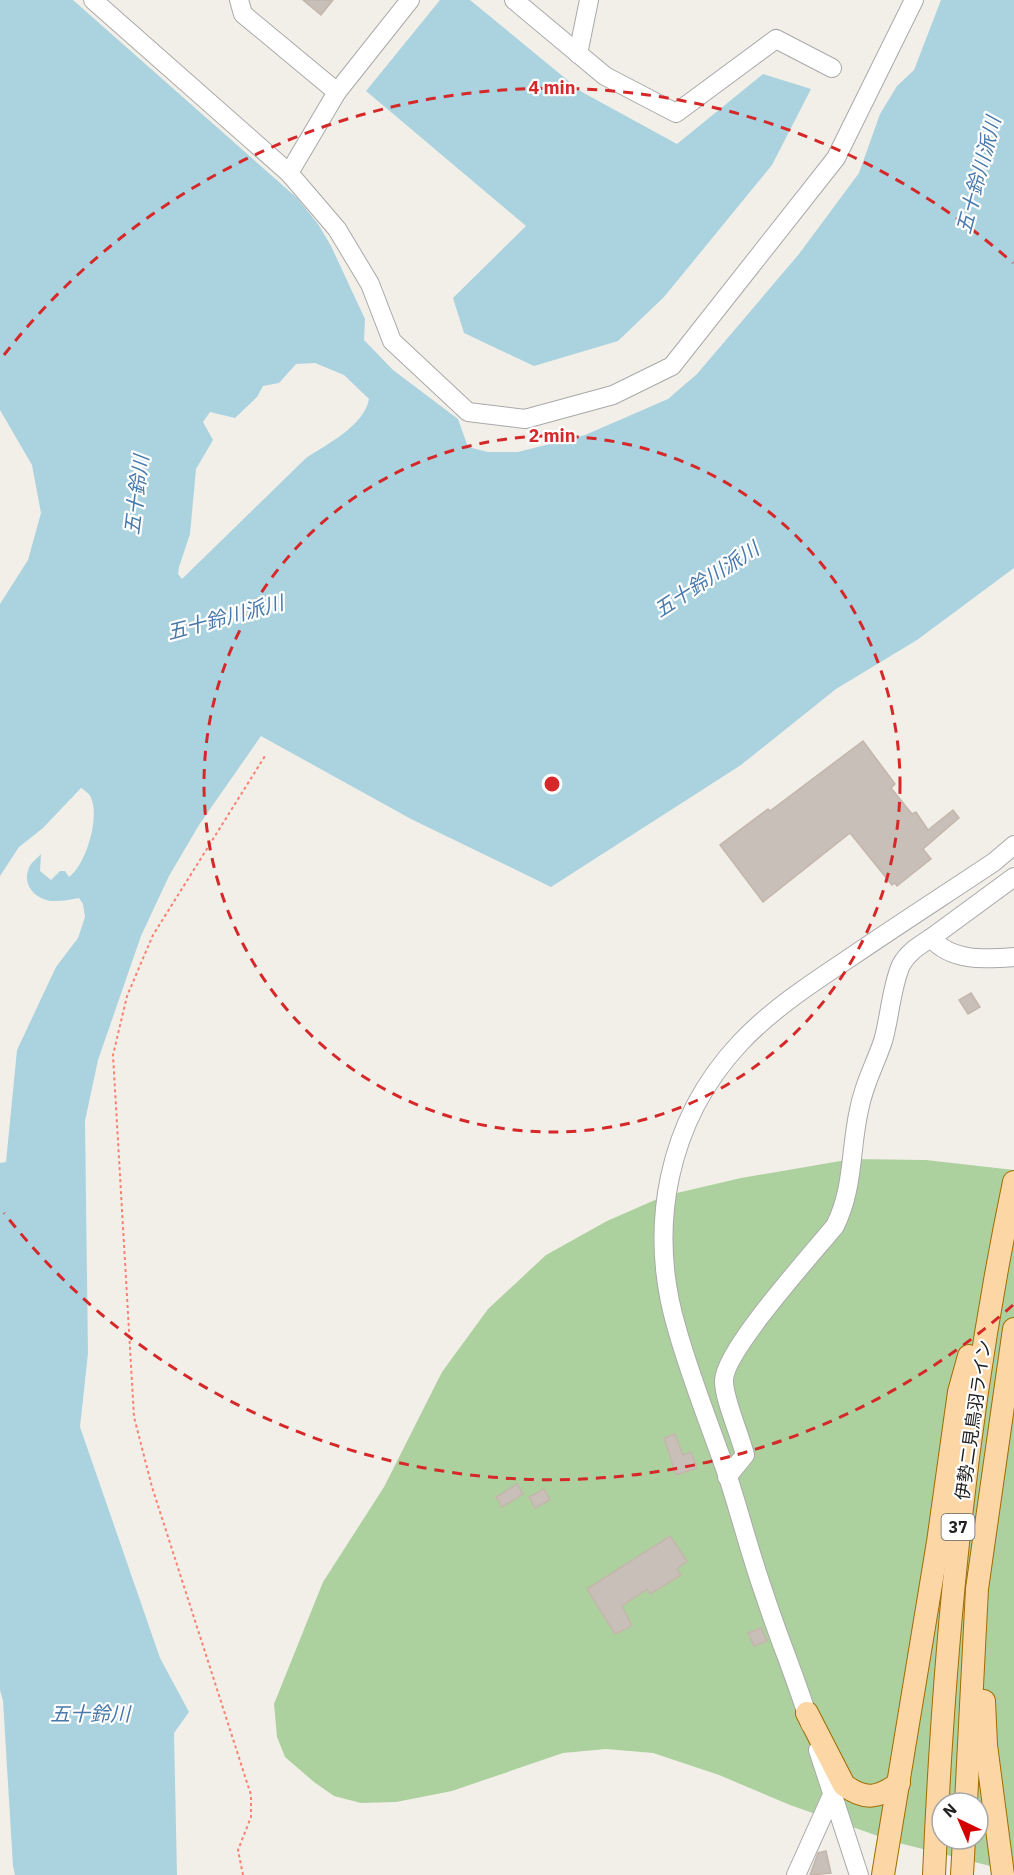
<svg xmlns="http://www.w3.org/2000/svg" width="1014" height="1875" viewBox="0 0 1014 1875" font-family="'IBM Plex Sans','Noto Sans JP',sans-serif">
	<rect width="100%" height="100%" fill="#f2efe9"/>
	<path fill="#add19e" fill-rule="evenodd" d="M 852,1159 L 926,1160 L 1014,1170 L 1014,1872 L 895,1842 L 790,1805 L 719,1775 L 653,1753 L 606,1749 L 563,1753 L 452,1791 L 396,1802 L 361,1803 L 334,1796 L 314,1782 L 285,1757 L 277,1737 L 274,1704 L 323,1582 L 384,1487 L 442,1372 L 488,1309 L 546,1255 L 607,1221 L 664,1196 L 741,1178 ZM 942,1803 L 978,1803 L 978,1839 L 942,1839 Z"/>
	<g fill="#aad3df" fill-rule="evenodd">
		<path d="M 0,0 L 73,0 L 297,198 L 318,224 L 331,246 L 365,319 L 364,340 L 393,370 L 458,419 L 468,447 L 488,452 L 518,452 L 585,435 L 668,399 L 697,374 L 799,254 L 859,173 L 880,114 L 897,86 L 914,70 L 941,0 L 1014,0 L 1014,568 L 917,640 L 836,689 L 741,765 L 551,887 L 411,819 L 261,736 L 199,825 L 169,876 L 141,936 L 98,1060 L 85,1121 L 88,1353 L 80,1427 L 160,1658 L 189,1712 L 174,1733 L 177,1875 L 15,1875 L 13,1866 L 3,1701 L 0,1690 L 0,1163 L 6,1162 L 17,1050 L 56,967 L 78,938 L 85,917 L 83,904 L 79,898 C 72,899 64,901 56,901 C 38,902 21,886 29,868 C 30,863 38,858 41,854 L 40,871 L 51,880 L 60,871 L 65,871 L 69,877 C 86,865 100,817 91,798 C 90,794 84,790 81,788 L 43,828 L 19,847 L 0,876 L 0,604 L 28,560 L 41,513 L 32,465 L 0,410 ZM 315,363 L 344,375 L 369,399 C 364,426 327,444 306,458 L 182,579 L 178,574 L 179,567 L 190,534 L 196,469 L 213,440 L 203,422 L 210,412 L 235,418 L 257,397 L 263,386 L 279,383 L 296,364 Z"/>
		<path d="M 440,0 L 470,0 L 582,92 L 677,144 L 763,74 L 811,89 L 772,165 L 664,297 L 618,341 L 534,366 L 464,333 L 453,298 L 526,226 L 366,91 Z"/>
	</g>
	<g fill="#c7bfb8" stroke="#c4b6ab" stroke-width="1.5">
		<path d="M 303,0 L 333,0 L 321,15 Z"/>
		<path d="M 863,741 L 895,784 L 891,788 L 912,814 L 916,812 L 928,830 L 953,810 L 959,818 L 923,849 L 931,859 L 897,886 L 895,883 L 892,885 L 850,833 L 763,902 L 720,845 L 768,809 L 770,811 Z"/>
		<path d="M 971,993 L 980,1007 L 968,1014 L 959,1000 Z"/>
		<path d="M 675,1434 L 683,1455 L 691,1452 L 697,1468 L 676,1475 L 664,1438 Z"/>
		<path d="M 517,1484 L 523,1494 L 502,1507 L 496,1497 Z"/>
		<path d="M 544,1489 L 550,1500 L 535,1508 L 529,1497 Z"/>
		<path d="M 670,1536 L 687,1561 L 677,1569 L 681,1575 L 650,1594 L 647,1589 L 622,1606 L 632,1626 L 615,1634 L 587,1589 Z"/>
		<path d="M 761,1628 L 767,1641 L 754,1646 L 748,1633 Z"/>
		<path d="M 826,1851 L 831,1873 L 810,1875 L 818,1853 Z"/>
	</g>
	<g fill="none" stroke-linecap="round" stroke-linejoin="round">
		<defs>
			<g id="minor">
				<path d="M 93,0 L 289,173 L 337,229 L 370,284 L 392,341 L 468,412 L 525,419 L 613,395 L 672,366 L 836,158 L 914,0"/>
				<path d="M 239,0 L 243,14 L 337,92"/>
				<path d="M 514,0 L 605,76 L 676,113 L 776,39 L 832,68"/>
				<path d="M 578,54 L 589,0"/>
				<path d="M 289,173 L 337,92 L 410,0"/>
				<path d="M 931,938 L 1014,877"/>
				<path d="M 727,1477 L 745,1455 C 740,1434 724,1400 724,1381 C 723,1352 813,1253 835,1226 C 854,1188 850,1150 859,1110 C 864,1083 875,1065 883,1041 C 890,1017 891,988 901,965 C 908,952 920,945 931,938 C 952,962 985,959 1014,957"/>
				<path d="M 810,1724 C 797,1681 779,1639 765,1596 C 751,1557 741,1517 728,1477 C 711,1428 691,1379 677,1329 C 647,1228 667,1121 740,1043 C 772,1009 812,983 851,957 C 898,925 946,894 994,862 L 1014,845"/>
				<path d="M 818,1750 L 859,1875"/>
				<path d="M 796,1875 L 832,1795"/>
			</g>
			<g id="major">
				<path d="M 984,1701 L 986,1745 L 1003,1875"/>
				<path d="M 807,1713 L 844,1785 C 865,1801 879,1798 899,1783"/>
				<path d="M 966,1803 L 977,1589 L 1014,1329"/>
				<path d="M 883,1875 L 938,1542 L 959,1392 L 969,1356"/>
				<path d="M 934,1875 C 944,1642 966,1411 1014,1182"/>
				<path d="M 962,1875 L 964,1839"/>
			</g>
		</defs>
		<use href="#minor" stroke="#a9a9a9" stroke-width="20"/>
		<use href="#major" stroke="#a06b00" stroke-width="24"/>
		<path stroke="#fa8072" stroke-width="2" stroke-dasharray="3 3" stroke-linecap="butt" d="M 243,1875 L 238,1850 L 251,1817 L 251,1795 L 152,1487 L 134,1417 L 113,1055 L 127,996 L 153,935 L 265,756"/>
		<use href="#minor" stroke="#fff" stroke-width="18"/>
		<use href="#major" stroke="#fcd6a4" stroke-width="22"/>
	</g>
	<g fill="none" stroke="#d62828" stroke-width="3" stroke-dasharray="10 8">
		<circle cx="552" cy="784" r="348"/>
		<path d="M1013 1305A696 696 0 0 1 4 1213M4 355A696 696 0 0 1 1013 263"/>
	</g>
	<g text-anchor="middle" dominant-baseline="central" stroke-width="4.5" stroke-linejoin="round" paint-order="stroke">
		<rect fill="#fff" stroke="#646464" stroke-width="1.5" x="941.5" y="1514" width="33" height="26" rx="4.5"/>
		<g font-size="16" font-weight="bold" fill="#222">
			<text x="958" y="1527">37</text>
		</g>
		<g font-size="18" fill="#222" stroke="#fff">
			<text transform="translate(973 1420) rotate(-82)">伊勢二見鳥羽ライン</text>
		</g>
		<g font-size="20" font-style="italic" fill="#4a7aab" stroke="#fff">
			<text transform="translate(978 175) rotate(-75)">五十鈴川派川</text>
			<text transform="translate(136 495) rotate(-83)">五十鈴川</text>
			<text transform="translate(706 579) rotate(-33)">五十鈴川派川</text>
			<text transform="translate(225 617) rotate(-15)">五十鈴川派川</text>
			<text x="90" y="1713">五十鈴川</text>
		</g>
	</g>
	<circle cx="552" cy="784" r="9" fill="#d62828" stroke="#fff" stroke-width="3"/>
	<g font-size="18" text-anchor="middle" font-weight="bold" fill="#d62828" stroke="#fff" stroke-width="4.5" stroke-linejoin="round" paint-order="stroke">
		<text x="552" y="94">4 min</text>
		<text x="552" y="442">2 min</text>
	</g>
	<g transform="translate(960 1821) rotate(316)"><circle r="28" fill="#ffffff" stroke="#a7a7a7" stroke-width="1.5"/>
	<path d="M0-4.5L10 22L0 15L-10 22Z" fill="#d40000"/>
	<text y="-9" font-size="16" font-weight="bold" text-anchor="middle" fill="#222222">N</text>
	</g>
</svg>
